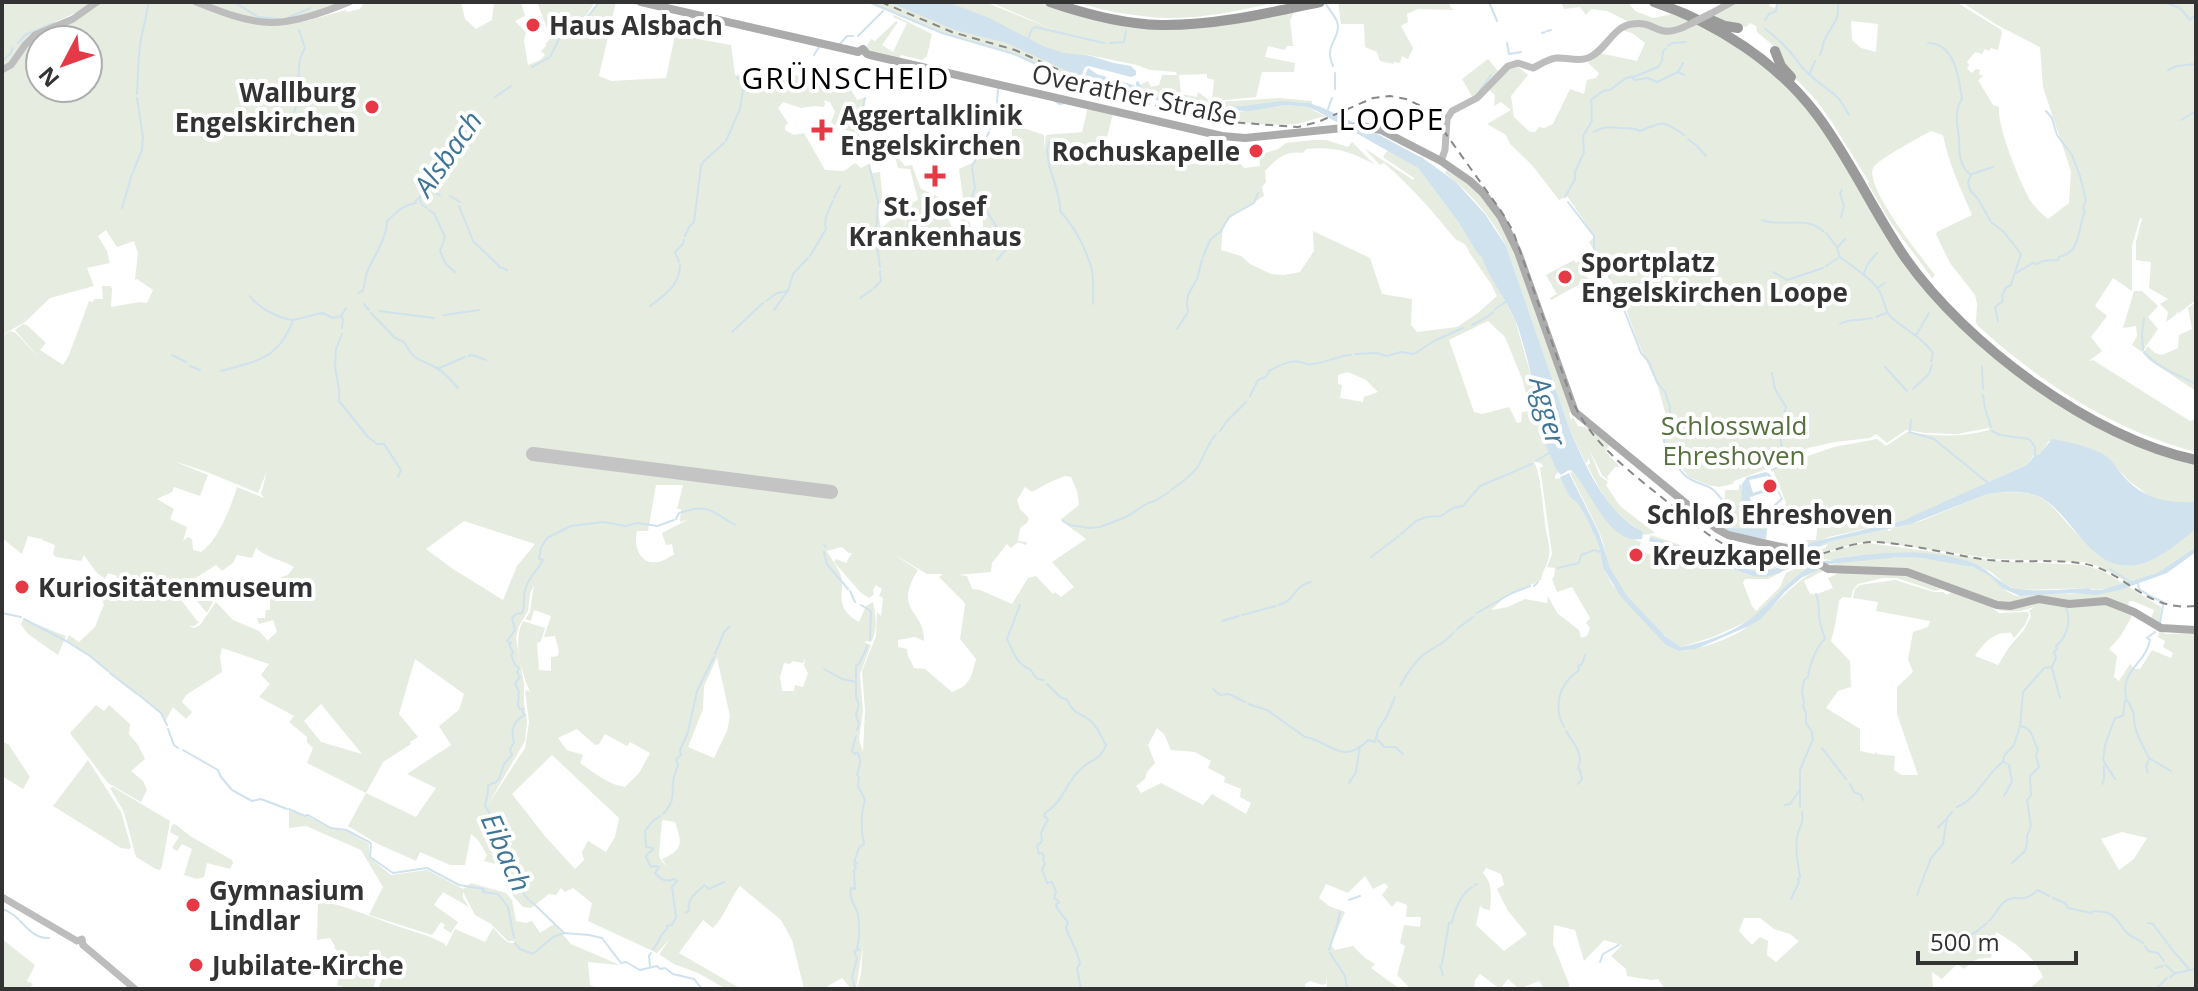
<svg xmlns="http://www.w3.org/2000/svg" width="2198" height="991" viewBox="0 0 2198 991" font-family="'Open Sans',sans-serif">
	<rect width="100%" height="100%" fill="#fff"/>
	<g fill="#e6ecdf" fill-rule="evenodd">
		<path d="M 2,2 L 94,2 C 77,15 52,21 38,32 C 25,43 17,59 2,68 Z"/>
		<path d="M 100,2 L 191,2 L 252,23 L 303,22 L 346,10 L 347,12 L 360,9 L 364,2 L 461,2 L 465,19 L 476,29 L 492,20 L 494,2 L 521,2 L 525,16 L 515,21 L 526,32 L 524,41 L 528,65 L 540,60 L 545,55 L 541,51 L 546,46 L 546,43 L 557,33 L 585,19 L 598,2 L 616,2 L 599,76 L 611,81 L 666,78 L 679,16 L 701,19 L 698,39 L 731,45 L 735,75 L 789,73 L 823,83 L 840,81 L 847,83 L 857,100 L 866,97 L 864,107 L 868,135 L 859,133 L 859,138 L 853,155 L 848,154 L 853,132 L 838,128 L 838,130 L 831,122 L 835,112 L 830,102 L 824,100 L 825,103 L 824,107 L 815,106 L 801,108 L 783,102 L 778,108 L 788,123 L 785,126 L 785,130 L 794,135 L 804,133 L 825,170 L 844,171 L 855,163 L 861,168 L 869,164 L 872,173 L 880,172 L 883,202 L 877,205 L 881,229 L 907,205 L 904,232 L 909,204 L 918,200 L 910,169 L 898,168 L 894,151 L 896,149 L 918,146 L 918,150 L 900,152 L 897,156 L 905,166 L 912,165 L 921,189 L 941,198 L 953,231 L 958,230 L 958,222 L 963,219 L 970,222 L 972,235 L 976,235 L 983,231 L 983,219 L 985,220 L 987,216 L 964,205 L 959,169 L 988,155 L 993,143 L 1020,146 L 1022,140 L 1012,136 L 1012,124 L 1044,135 L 1044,149 L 1046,135 C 1058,133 1070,134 1082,132 L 1088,107 L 1113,114 L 1106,141 L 1127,152 L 1128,149 L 1137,151 L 1135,160 L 1162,155 L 1171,158 L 1171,160 L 1189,164 L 1238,161 L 1244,168 L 1260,166 L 1259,155 L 1278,149 L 1286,143 L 1313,140 L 1326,140 L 1348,147 L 1352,142 L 1375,165 C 1352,151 1332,146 1306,149 L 1303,153 C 1285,150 1276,159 1265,171 L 1266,182 L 1262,187 L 1264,196 L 1231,217 L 1223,226 L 1221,250 L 1241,256 L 1250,264 L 1271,274 L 1284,275 L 1300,272 L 1314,251 L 1313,231 L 1370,258 L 1382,294 L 1412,299 L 1411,325 L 1417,332 L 1457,327 L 1478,313 L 1497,296 L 1491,284 L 1469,252 C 1467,245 1463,242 1456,240 C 1434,213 1411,186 1384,163 L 1380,165 L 1364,148 L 1413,180 L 1414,178 L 1383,157 L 1388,150 L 1418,168 L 1459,223 L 1477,253 L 1482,258 L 1515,320 L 1534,386 L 1544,437 L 1558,473 L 1555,475 L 1555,479 L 1561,478 L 1569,496 L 1578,504 L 1587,519 L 1599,546 L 1603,568 L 1613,586 L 1679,651 C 1700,650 1733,638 1750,625 C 1775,607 1792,583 1819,568 L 1828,572 L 1823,571 L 1804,581 L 1810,594 L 1817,594 L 1833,588 L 1828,578 L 1839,573 L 1901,573 L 1942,589 L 1935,591 L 1897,578 L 1883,578 L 1858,584 L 1853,590 L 1851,598 L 1843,597 L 1839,601 C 1837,614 1835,628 1831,641 L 1850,661 L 1851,687 L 1838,691 L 1826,708 L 1860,729 L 1860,751 L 1874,754 L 1876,752 L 1877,754 L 1895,756 L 1894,770 L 1902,775 L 1918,775 L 1897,714 L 1897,687 L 1913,672 L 1908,659 L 1913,632 L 1928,627 L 1930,621 L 1876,611 L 1878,602 L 1853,598 L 1855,589 L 1860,585 L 1895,580 L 1934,592 L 1943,592 L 1947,595 L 1952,592 L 1989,605 L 1999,613 L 2028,612 L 2029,615 L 2025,625 L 2014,638 L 2011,633 C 1994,631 1984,643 1975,656 L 1998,665 L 2010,646 L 2024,630 L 2031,616 L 2029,611 L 2034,607 C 2022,612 2004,614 1992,607 L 2034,601 L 2106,604 L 2133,614 L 2120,637 L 2109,649 L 2117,656 L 2114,677 L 2119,681 L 2130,664 L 2135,669 L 2140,669 L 2152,650 L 2171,658 L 2173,653 L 2163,647 L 2165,641 L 2158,637 L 2160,630 L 2166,634 L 2196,633 L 2196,989 L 2029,989 L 2043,977 C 2033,955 2017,944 1996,932 L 1991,958 C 1979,957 1973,960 1964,969 L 1957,964 L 1942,979 L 1932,972 L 1933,989 L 1665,989 L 1658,979 L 1651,980 L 1627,976 L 1626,969 L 1611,956 L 1622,945 L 1604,940 L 1584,961 L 1575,930 L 1554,925 L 1553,944 L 1569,984 L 1569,989 L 1544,989 L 1539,981 L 1519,989 L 1508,979 L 1500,989 L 1480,974 L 1475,980 L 1474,989 L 1411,989 L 1397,975 L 1405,946 L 1400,943 L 1404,925 L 1420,927 L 1421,917 L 1406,917 L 1407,905 L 1397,901 L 1392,907 L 1382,895 L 1388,887 L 1385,883 L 1373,889 L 1365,876 L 1348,893 L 1326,884 L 1319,898 L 1329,906 L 1345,912 L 1331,945 L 1335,950 L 1353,946 L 1365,958 L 1375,964 L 1371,968 L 1400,989 L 1327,989 L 1326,973 L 1326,984 L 1322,985 L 1310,981 L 1305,984 L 1306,989 L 857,989 L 861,974 L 863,945 L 856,989 L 851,989 L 842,978 L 823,989 L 804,989 L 792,940 L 781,920 L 740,886 C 729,900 725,916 713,928 L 703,920 L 679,953 L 741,989 L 726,989 L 698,973 L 674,964 L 660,955 L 660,953 L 670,939 L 657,953 L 588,921 L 592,903 L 573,888 L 565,892 L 561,888 L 556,895 L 549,894 L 531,908 L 523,907 L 508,890 L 486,831 L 495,864 L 484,861 L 487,855 L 478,840 L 471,834 L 465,865 L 450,865 L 420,852 L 416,861 L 376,843 L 348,826 L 366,793 L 307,763 L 313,748 L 307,742 L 307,737 L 289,722 L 294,716 L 259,697 L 270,684 L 261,675 L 269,664 L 222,648 L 220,656 L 222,672 L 186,695 L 182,702 L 192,712 L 186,719 L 173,707 L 166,720 L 166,725 L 161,713 L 89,656 L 66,641 L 69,635 L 79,642 L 95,627 L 104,604 L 92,584 L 113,589 L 117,576 L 108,573 L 105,579 L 96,572 L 84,555 L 81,561 L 56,557 L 53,554 L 55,545 L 42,540 L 43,537 L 41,539 L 28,536 L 22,554 L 2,538 L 2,336 L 10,331 L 16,333 L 41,360 L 15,330 L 23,324 L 27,325 L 46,343 L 40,350 L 63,365 L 69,355 L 89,301 L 93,302 L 94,299 L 103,299 L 102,286 L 110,286 L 112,288 L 111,307 L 140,302 L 147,303 L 153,290 L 137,279 L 135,280 L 138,253 L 134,241 L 117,247 L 106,230 L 98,236 L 107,251 L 110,263 L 87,268 L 94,286 L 50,298 L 25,322 L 2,335 L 2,73 L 36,38 L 78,18 ZM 40,40 L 88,40 L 88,88 L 40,88 ZM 1488,321 L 1505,337 L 1523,381 L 1528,403 L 1535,411 L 1522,412 L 1521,422 L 1517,423 L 1509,407 L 1482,414 L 1474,412 L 1449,340 ZM 1348,372 L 1366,380 L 1378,392 L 1364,397 L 1363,402 L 1340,398 L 1342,385 L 1338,384 L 1338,375 ZM 171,460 L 207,472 L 258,493 L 267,471 L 261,494 L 264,498 L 237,487 C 231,507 218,541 201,552 L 193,550 L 192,539 L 188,537 L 183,541 L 187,527 L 170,519 L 174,509 L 157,499 L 172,492 L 174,487 L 200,496 L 208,475 ZM 1534,461 L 1542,464 L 1543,467 L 1540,467 L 1552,554 L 1547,567 L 1555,568 L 1554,577 L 1552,579 L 1557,592 L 1572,587 L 1590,618 L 1586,623 L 1590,628 L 1587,636 L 1581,638 L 1579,630 L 1557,613 L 1548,596 L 1547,603 L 1525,599 L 1508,607 L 1491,610 L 1504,598 L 1541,580 C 1542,571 1548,565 1549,556 C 1551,545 1546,535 1545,524 C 1542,503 1542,480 1534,461 ZM 1065,476 L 1071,477 L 1077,491 L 1079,505 L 1060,520 L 1086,539 L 1052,562 L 1074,587 L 1061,597 L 1055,592 L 1053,594 L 1036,576 L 1028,578 L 1012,604 L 980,590 L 972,589 L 967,576 L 958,575 L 991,572 L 992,563 L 1007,544 L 1011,548 L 1018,542 L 1026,545 L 1027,542 L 1018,541 L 1020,528 L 1027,523 L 1029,518 L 1020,509 L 1017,500 L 1025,487 L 1032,492 L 1048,483 ZM 656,485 L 683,485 L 677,509 L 681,509 L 680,522 L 689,519 L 662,533 L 666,545 L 672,544 L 674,555 C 667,557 666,561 657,562 C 640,565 633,545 637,531 L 648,531 ZM 464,521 L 535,544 L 517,566 L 503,600 L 453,569 L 426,549 ZM 842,547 L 849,553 L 852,553 L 846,563 L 836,559 L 834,562 L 860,592 L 869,598 L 874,594 L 873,590 L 876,585 L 882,589 L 879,596 L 883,598 L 881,616 L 877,612 L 876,636 L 862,671 L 865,710 L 863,752 L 859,739 L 863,711 L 860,674 L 871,645 L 864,642 L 867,641 L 871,642 C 878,632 876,615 873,602 L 866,606 L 859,622 C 829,604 849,590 839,571 C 835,563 829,556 825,548 L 827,551 ZM 256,548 C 269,559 280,559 294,567 L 288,575 L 281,577 L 270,596 L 270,610 L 266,610 L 265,618 L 257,618 L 259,624 L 273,620 L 277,632 L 268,640 L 269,642 L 259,631 L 233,620 L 216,602 L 200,625 L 194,628 L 189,626 L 194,626 L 200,622 L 197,621 L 170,585 L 177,577 L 207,613 L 213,602 L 194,579 L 216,565 L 222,571 L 233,563 L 237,555 L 252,558 ZM 890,552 L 927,574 L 943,574 L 939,577 L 964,602 L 965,605 L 960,639 L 976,659 C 971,677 971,685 952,692 L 925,669 L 914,668 L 908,656 L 907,649 L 898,647 L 898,640 L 915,637 L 924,641 C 925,609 892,612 918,570 ZM 534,585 L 530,612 L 525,619 L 531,621 L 534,610 L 551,616 L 544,637 L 555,636 L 559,651 L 558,656 L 551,657 L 551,671 L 539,670 L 537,643 L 541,641 L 545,628 L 523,621 C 512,640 522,675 531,694 L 528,690 L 525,691 L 529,722 L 525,748 L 487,806 L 525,741 L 527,722 L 524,703 L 524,684 L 516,638 L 519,626 L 528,611 L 530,594 ZM 717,658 L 730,716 L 727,731 L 714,758 L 688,747 L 703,709 L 704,686 ZM 805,658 L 804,666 L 808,673 L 803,687 L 795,685 L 794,691 L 782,691 L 780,677 L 784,663 L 790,664 L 793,661 L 803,663 ZM 415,659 L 464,694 L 459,710 L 439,726 L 451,745 L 407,774 L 436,788 L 416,817 L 366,793 L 383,762 L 411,744 L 410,742 L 418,737 L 399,714 ZM 321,704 L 362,754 L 321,742 L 304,721 ZM 1157,728 L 1164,734 L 1171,750 L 1195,752 L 1211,761 L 1208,768 L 1225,777 L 1224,782 L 1241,789 L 1240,797 L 1251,803 L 1246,814 L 1212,794 L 1203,805 L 1161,783 L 1141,793 L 1136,786 L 1145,779 L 1147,772 L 1155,763 L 1148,745 ZM 577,729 L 595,745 L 599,744 L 605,734 L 627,746 L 630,742 L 650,753 L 639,773 L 625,787 C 609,785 593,772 580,763 L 583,755 L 567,750 L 558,738 ZM 552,755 L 619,818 L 615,837 L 606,852 L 588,841 L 582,852 L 584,860 L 575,869 L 544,835 L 512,794 ZM 662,820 L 675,822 C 682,843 684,849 662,859 L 668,868 L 660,859 L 659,854 ZM 2122,832 L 2147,838 L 2134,859 L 2119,870 L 2101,839 ZM 1486,868 L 1501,874 L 1504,885 L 1497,889 L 1508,911 L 1527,934 L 1504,951 L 1476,925 L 1480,906 L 1484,909 L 1490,910 C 1491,896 1493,884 1483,873 ZM 1744,918 L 1760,918 L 1774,929 L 1790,934 L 1799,941 L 1776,962 L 1767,955 L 1768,941 L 1760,937 L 1752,945 L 1739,931 Z"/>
		<path d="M 200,2 L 344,2 L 295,18 L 257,20 Z"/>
		<path d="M 537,2 L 595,2 L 586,16 L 550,36 Z"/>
		<path d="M 866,2 L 985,2 L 1052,29 L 990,2 L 1035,2 L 1100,21 L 1164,28 L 1295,9 L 1290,21 L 1293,46 L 1287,46 L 1285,50 L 1268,46 L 1265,57 L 1295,63 L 1294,72 L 1262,72 L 1256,97 L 1216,101 L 1212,100 L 1214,80 L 1207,78 L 1207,74 L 1179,75 L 1181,94 L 1197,97 L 1198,92 L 1210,101 L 1217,102 L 1279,98 L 1312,101 L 1312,104 C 1285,99 1263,105 1236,107 C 1210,109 1186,104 1161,96 C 1152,93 1145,93 1140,85 L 1148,81 L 1151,87 L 1159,85 L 1162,75 L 1177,75 L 1176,72 L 1150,70 L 1137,65 L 1088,55 L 1082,75 L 1076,75 L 1072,82 L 1013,54 L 941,33 Z"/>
		<path d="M 1075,2 L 1280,2 C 1244,9 1205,19 1168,18 C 1136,17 1105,11 1075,2 Z"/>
		<path d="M 1338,2 L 1449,2 L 1451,8 L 1454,10 L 1418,9 L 1407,14 L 1408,22 L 1401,26 L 1413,48 L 1408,59 L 1402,56 L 1400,63 L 1394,62 L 1393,64 L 1380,61 L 1377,52 L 1365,47 L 1364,24 L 1341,24 Z"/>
		<path d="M 1561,2 L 1628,2 L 1635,11 L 1653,18 L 1672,14 L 1692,21 L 1676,30 L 1629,22 L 1607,11 L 1591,9 L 1586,15 L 1580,7 L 1564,9 Z"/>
		<path d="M 1734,2 L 1771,2 L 1769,6 L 1775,8 L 1777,2 L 1956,2 L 2000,29 L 2002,33 L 1998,50 L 1991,48 L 1989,51 L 1985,49 L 1982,54 L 1975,52 L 1967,62 L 1969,65 L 1967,69 L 1972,73 L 1976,69 L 1980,70 L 1979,74 L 1983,76 L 1978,80 L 1993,105 L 1999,107 C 1997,127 2020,182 2030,200 C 2035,207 2041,213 2048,219 L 2069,203 L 2071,171 L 2043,87 L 2040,47 L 1997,25 L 1966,5 L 1968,2 L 2196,2 L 2196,300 L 2179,313 L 2176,312 L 2177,314 L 2166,322 L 2168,312 L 2160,304 L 2168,299 L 2149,288 L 2151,262 L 2136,260 L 2136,242 L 2142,219 L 2140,218 L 2132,246 L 2132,291 L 2113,278 L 2095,306 L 2107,316 L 2091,337 L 2102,351 L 2089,361 L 2093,360 L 2190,421 L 2196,419 L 2196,452 C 2113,430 2041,383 1978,326 L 1976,322 L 1977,304 L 1975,295 L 1950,263 L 1936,234 L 1937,232 L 1972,215 C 1961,189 1948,162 1943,135 L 1931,131 C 1920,137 1878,159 1873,168 C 1865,188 1921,257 1935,275 L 1932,278 L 1891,223 L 1868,184 L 1869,182 L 1832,122 L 1816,100 L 1786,68 L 1775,47 L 1757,32 L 1756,26 L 1750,23 L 1746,27 L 1725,22 L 1711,16 ZM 1851,21 L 1878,24 L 1876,52 L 1861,48 L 1852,40 Z"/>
		<path d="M 894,15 L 932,34 L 927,56 L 922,60 L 901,55 L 899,60 L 872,53 L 866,48 L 871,39 L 875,41 L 896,21 L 898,22 L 882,45 L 893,52 L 907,23 L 893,17 Z"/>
		<path d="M 1698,22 L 1752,55 L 1801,101 L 1834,146 L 1910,268 L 2041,393 L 2196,464 L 2196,502 L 2173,503 L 2152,498 L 2129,481 L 2107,457 L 2049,441 L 2039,456 L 2034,455 L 2028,464 L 1922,513 L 1904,520 L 1829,537 L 1798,550 L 1771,542 L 1794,543 L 1794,545 L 1799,546 L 1801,540 L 1816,540 L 1818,521 L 1791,520 L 1789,525 L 1771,525 L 1771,519 L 1776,519 L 1786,503 L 1773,470 L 1776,467 L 1834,447 L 1877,439 L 1886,446 L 1907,432 C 1935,436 1961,438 1989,430 L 1989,428 L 1957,434 L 1925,433 L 1906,430 L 1887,443 L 1876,434 L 1870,438 L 1835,442 L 1808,448 L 1773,464 L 1769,468 L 1734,481 L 1733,484 L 1719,487 L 1708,485 L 1689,477 L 1668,452 L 1663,441 L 1665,412 L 1658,387 L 1637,340 L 1624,303 L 1589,242 L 1595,237 L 1567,196 L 1559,200 L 1532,165 L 1510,144 L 1506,135 L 1487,124 L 1511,110 L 1501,102 L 1494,106 L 1495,95 L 1488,89 L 1503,72 L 1516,65 L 1528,75 L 1511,96 L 1514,117 L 1530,132 L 1535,132 L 1539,127 L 1544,128 L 1553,124 L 1570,89 L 1584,94 L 1587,80 L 1596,78 L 1599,73 L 1588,63 L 1599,53 L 1637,61 L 1645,43 L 1632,33 L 1622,30 L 1634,25 L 1669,34 Z"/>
		<path d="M 1488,59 L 1498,71 L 1473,98 L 1462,79 Z"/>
		<path d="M 1286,105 L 1307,107 L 1326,117 C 1315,117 1306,123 1295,124 C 1270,127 1219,121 1195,112 L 1196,110 L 1237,112 Z"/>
		<path d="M 1447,170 L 1463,180 L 1480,196 L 1500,222 L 1515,254 L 1571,412 L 1569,413 L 1571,420 L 1573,417 L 1578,426 L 1589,428 L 1609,444 L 1606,452 L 1620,467 L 1615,467 L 1607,477 L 1609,481 L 1602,475 L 1589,449 L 1600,476 L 1608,482 L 1606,485 L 1620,506 L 1655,533 L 1644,535 C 1636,526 1623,520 1614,510 C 1603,497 1595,480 1587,465 L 1590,464 L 1589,458 L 1586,464 L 1571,433 L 1506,246 C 1492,218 1470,192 1445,173 Z"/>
		<path d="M 1574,260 L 1576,263 L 1579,261 L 1587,276 L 1584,278 L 1587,277 L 1589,279 L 1551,300 L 1550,298 L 1557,294 L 1546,275 Z"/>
		<path d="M 2134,291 L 2142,291 L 2158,306 L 2148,317 L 2158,329 L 2142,352 L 2132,345 L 2137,336 L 2136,326 L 2123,328 Z"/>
		<path d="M 2196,302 L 2196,391 L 2149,360 L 2143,353 L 2148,346 L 2155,353 L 2162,355 L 2178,348 L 2179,335 L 2192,329 L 2188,308 Z"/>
		<path d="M 1573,472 C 1600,501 1598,527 1641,542 L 1639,548 L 1634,547 L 1634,556 L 1637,557 L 1638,551 L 1658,557 L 1659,552 L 1651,543 L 1753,576 L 1787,567 L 1793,561 L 1806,560 L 1768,579 L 1745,579 L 1743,583 L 1752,606 L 1756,611 L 1780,587 L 1786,573 L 1809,562 L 1813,565 L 1790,582 L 1763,610 L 1748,621 L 1713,637 L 1681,647 C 1653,629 1625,600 1611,570 C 1605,559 1605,546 1600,534 C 1590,513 1580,493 1570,473 Z"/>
		<path d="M 1746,483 L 1750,492 L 1745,495 L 1742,489 L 1741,506 L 1735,507 L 1768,510 L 1766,530 L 1723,528 L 1722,507 L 1725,506 L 1725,490 L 1739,490 L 1739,484 L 1743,486 Z"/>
		<path d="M 1997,492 C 2009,493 2023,491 2034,495 C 2048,499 2058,513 2067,523 C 2122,584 2134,573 2196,529 L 2196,547 L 2157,573 L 2127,582 L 2100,567 L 2085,562 L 1995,559 L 1872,541 L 1857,543 L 1808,557 L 1807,554 L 1825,548 L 1828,544 L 1803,552 L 1828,542 L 1888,529 L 1888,531 L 1891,531 L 1890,529 L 1921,521 L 1985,495 Z"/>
		<path d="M 1651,535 L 1739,565 L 1742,558 L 1727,552 L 1731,549 L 1761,559 L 1785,562 L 1771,571 L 1754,571 L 1655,539 L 1650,537 Z"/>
		<path d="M 1869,543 L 1997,561 L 2084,565 L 2103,571 L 2124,584 C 2113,586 2099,593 2089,588 L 2019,590 L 2006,585 L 1991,572 L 1970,562 L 1928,554 L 1860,555 L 1834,559 L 1832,561 L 1826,559 L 1817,562 L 1810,558 L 1855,545 Z"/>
		<path d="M 1899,557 C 1920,557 1972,562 1989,575 C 1998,582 2005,594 2018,596 C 2027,597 2040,593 2049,593 C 2075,593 2103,598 2127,586 L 2161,607 L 2160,623 L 2151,619 L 2154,610 L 2133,601 L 2129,601 L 2128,606 L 2119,604 L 2065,602 L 2044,598 L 2004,605 L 1936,579 L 1825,566 L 1852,560 Z"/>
		<path d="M 23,619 L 66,636 L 58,655 L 28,634 L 21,625 Z"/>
		<path d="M 96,705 L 104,711 L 109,705 L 130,724 L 129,734 L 138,745 L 145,759 L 131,771 L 143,781 L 147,790 L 141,802 L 108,783 L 70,733 Z"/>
		<path d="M 2,741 L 9,745 L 30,777 L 23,789 L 2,776 Z"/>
		<path d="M 88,760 L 121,812 L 131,847 L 129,849 L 121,848 L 53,806 Z"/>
		<path d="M 113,787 L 170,821 L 162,866 L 160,870 L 156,869 L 136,857 L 124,812 L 110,788 Z"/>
		<path d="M 289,810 L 307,816 L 333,829 L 346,831 L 369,844 L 369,857 L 391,875 L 427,870 L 463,889 L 471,883 L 506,893 L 512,900 L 516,921 L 526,923 L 532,921 L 540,933 L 554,924 L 571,944 L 620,965 L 588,962 L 590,985 L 598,989 L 378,989 L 387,966 L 364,959 L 363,961 L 343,956 L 340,950 L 338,952 L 334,947 L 335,946 L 330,938 L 317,940 L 318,901 C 345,905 371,917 397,926 C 416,933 427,934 445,944 L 446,947 L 455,929 L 485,942 L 493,928 C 499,933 505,944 514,943 L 514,941 L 508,941 L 491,924 L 475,915 L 463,892 L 463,898 L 469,907 L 443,892 L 434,905 L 458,922 L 451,933 L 443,928 L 445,925 L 441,922 L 432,935 L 369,915 L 383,887 L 361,850 L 306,826 L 289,828 Z"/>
		<path d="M 175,824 L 190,836 L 232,860 L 233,863 L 230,869 L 207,863 L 204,877 L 197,879 L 184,875 L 192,849 L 182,844 L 177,851 L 172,848 L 179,837 L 170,832 L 172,825 Z"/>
		<path d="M 2,939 L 35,965 L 27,981 L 33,984 L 29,989 L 2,989 Z"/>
		<path d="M 344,963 L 378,972 L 373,989 L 351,989 L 337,985 Z"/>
	</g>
	<g fill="#cfe2ee">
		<path d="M 889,2 L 947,2 L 987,17 L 1045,47 L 1064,53 L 1091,56 L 1114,63 L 1131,66 L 1136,71 L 1136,75 L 1131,77 L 1089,66 L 1085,67 L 1082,74 L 1076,75 L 1007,43 L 955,30 Z"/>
		<path d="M 1088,68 L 1097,74 L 1136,86 L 1136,82 L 1138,81 L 1144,91 L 1181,102 L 1205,106 L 1242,106 L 1281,101 L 1309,103 L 1321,107 L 1374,132 L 1424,159 L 1456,182 L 1485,214 L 1506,246 L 1571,433 C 1588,470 1605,512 1643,532 L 1642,539 C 1608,545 1591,490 1572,471 L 1569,470 L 1561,475 L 1557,471 L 1543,439 L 1540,415 L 1535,406 C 1538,396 1522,335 1515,320 C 1506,299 1490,280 1482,258 L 1477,253 L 1459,223 L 1418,168 L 1317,111 L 1307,107 L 1286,105 L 1249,111 L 1199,109 L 1173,105 L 1094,81 L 1085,76 Z"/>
		<path d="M 2052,439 C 2069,442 2092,447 2106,456 C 2114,462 2120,473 2127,480 C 2147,500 2169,503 2196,502 L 2196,529 C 2180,541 2163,557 2144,563 C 2091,579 2076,516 2040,497 C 2025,490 2000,491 1985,495 L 1911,524 L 1828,542 L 1793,559 L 1787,567 L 1779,573 L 1766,577 L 1753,576 L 1649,541 L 1650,537 L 1754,571 L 1761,572 L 1777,568 L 1798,550 L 1813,542 L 1904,520 L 2022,467 L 2028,464 L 2035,455 L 2039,455 Z"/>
		<path d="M 1766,472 L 1770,474 L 1783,499 L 1769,513 L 1766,539 L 1730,533 L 1720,528 L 1721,499 L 1723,528 L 1766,529 L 1768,510 L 1781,498 L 1776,489 L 1764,492 L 1763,490 L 1772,487 L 1768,476 L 1749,480 L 1753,493 L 1762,490 L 1763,493 L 1750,497 L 1752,508 L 1735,507 L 1741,505 L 1742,484 L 1747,477 Z"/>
		<path d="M 1569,473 L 1599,533 L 1610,568 L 1627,596 L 1665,636 L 1681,647 C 1703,643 1728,634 1746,622 C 1767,609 1808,554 1832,561 L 1833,559 C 1877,552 1925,548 1968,561 C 1986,567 1996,580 2010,587 C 2023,593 2072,589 2089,588 L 2092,590 L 2101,590 L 2157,573 L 2196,547 L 2196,552 L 2167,573 L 2120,590 L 2096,595 L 2070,593 L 2020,596 L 2002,588 L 1990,576 L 1973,567 L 1922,558 L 1899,557 L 1830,564 L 1801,578 L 1785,592 L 1761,619 L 1749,626 L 1696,649 L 1679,651 L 1666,645 L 1621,597 L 1603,568 L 1599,546 L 1587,519 L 1578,504 L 1569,496 L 1560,477 Z"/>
	</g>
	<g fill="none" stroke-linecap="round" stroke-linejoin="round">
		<g stroke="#cfe2ee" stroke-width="2">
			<path d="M 234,2 L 258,17 L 280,19"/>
			<path d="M 627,2 L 637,4"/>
			<path d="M 869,2 L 942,33 L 1014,54 L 1079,84"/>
			<path d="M 1325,2 C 1329,11 1337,16 1338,26 C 1338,42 1324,45 1333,66"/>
			<path d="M 1489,2 L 1497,21"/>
			<path d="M 2164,2 L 2180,8 L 2190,20 L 2194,16"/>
			<path d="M 1587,3 L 1588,2"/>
			<path d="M 287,18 L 310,8"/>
			<path d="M 1765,20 L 1769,14 L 1776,11 L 1777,2"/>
			<path d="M 1765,29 C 1782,41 1789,50 1801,66 C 1810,77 1824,86 1835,95 C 1842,101 1845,109 1849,115"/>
			<path d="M 1547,31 L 1551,30"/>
			<path d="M 568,32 L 585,20 L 599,2"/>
			<path d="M 1542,33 L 1545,32"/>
			<path d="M 858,36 L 883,11"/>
			<path d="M 1028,39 L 1032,29 L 1035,27 L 1104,43"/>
			<path d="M 18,43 L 25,35 L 54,23"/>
			<path d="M 1110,43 L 1124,42 L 1126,31"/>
			<path d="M 1507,43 L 1509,54 L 1521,52"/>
			<path d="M 1928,43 C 1955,43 1959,79 1962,99 C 1953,113 1958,125 1959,139 C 1959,151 1959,167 1971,175 L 1968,182 L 1970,190 L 1978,199 L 1991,222 L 2004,232 L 2021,254 L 2011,285 L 2005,288 L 2005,291 L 2002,295 L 2003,301 L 1995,307 L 1998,321"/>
			<path d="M 840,44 L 847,36 L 853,36"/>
			<path d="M 1668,46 L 1672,43 L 1686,42"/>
			<path d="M 814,55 L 819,47"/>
			<path d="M 1820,55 C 1822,50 1823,46 1824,41 C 1831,25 1840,22 1838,2"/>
			<path d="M 2,61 L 10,54 L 13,48"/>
			<path d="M 532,67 L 550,57 L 560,37 L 564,34"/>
			<path d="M 753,69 L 756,68"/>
			<path d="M 2168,70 L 2177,66 L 2196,64"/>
			<path d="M 1678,72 L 1683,63"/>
			<path d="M 1810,73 L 1815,61"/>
			<path d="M 1631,77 L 1635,80 L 1648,78 L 1657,82 L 1678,72 L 1684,75"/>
			<path d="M 737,78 L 743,80"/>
			<path d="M 1335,89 L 1335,73"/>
			<path d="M 1480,90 L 1491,75"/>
			<path d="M 137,94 C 138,78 138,61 140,45 C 142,32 146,19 148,5"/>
			<path d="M 495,97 L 511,86"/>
			<path d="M 865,98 L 863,108 L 867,133"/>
			<path d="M 1055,101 L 1059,104 L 1066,103"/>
			<path d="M 997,103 L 998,89"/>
			<path d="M 1327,112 L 1332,98"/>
			<path d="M 290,119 C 307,94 291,70 305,48 L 299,30"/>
			<path d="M 2181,120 L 2196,111"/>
			<path d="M 990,129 L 997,116 L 996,113"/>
			<path d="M 463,132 L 474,119 L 472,116"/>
			<path d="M 989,132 L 972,167 L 975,188 L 971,200 L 986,210 L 991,218 L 1004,238 L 1006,249 L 997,260"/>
			<path d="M 1594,132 C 1604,126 1609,127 1620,128 C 1628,129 1632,127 1640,131 C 1663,122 1662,119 1684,135"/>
			<path d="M 281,136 L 289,122"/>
			<path d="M 1688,139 L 1697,146 L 1706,156"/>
			<path d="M 726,141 L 740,109 L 744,84"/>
			<path d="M 1048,157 L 1047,151 L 1049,142"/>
			<path d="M 1048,159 C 1051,177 1061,194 1060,211 C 1075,227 1086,249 1092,270 C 1094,280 1093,293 1093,304"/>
			<path d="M 869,165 L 878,201 L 876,238 L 880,267"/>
			<path d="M 133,172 L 142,150 L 143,137 L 137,98"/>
			<path d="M 1972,174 L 1993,167"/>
			<path d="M 430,185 L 437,194 L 440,195"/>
			<path d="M 450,196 L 460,202"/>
			<path d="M 1565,197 L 1575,179 L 1575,172 L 1584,152 L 1583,136 L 1592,121 C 1590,113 1593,107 1591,100 L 1603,91 L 1610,90 L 1626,78 L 1636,76 L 1658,67 L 1662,61 L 1663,51 L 1666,49"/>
			<path d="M 834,198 L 840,186"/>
			<path d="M 420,200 L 422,205 L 427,208"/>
			<path d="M 1568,202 L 1594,236 L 1594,248 L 1610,278"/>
			<path d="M 459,206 L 473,241 L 500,267 L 507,270"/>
			<path d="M 122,208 L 132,174"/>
			<path d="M 429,210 L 434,213 L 445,237 L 440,251 L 446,264 L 455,272"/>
			<path d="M 1841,217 L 1844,206 L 1840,194 L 1842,190"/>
			<path d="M 1762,220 C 1783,228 1806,215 1823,231"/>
			<path d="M 1826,233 L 1837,247"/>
			<path d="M 685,236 L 689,227 L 694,222 L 701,166 L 703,162 L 724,143"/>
			<path d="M 1845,239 L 1837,248 L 1840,257 C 1851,266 1874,279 1881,294 C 1885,302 1884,310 1891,317 C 1905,330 1922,337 1933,353 L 1931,362"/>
			<path d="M 810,256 L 826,229 C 823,218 829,210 833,201"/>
			<path d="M 1203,257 L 1210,240 L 1221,231 L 1229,217 L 1254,203 L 1258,193"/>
			<path d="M 679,262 L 675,252 L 683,244 L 684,240"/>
			<path d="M 1826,266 L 1838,258"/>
			<path d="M 1773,272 L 1787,280 L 1823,268"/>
			<path d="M 2016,273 L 2033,263 L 2037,264 C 2044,259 2049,261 2058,260 L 2059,257 C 2082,252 2077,229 2085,212 L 2083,208 L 2086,200 L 2080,176 L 2072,155 L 2057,135 L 2052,118 L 2046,111"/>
			<path d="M 1864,274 L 1867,265 L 1877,253"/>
			<path d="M 1615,284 L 1625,301 L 1625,312 L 1641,353 L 1649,362 L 1657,382 L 1665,392 L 1670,407 L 1670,417 L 1664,442 C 1671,455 1678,472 1690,479 C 1707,488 1710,483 1722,500"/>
			<path d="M 874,288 L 881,281 L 880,271"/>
			<path d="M 1877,288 L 1885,283"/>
			<path d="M 359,293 L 363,290 C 365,284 365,276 368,270 C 375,255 387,237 387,221 C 397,212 403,205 416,203 L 416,200 C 426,194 445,171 450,159 C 453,153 454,147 458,141"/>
			<path d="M 250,296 C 258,308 278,318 293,320"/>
			<path d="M 860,298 L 872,290"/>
			<path d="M 766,301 L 777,293 L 788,291 L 793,274 L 808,258"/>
			<path d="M 1187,302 L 1188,295 L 1197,279 L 1202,260"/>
			<path d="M 364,304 L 369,310"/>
			<path d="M 650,306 C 665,295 680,285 680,265"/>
			<path d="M 1495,309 L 1507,301"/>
			<path d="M 774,310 L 787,292"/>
			<path d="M 379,311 L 434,318"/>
			<path d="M 371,313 L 395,338 L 404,342 C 415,361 415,357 433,366 C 442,370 452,381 458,388"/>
			<path d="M 444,315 L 479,310"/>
			<path d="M 1876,317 L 1886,313"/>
			<path d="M 1840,324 C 1849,318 1862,321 1872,318"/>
			<path d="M 1472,325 C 1480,321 1487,318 1493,312"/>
			<path d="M 342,328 L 343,319 L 341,316 L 346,308"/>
			<path d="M 1177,329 L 1188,312 L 1187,304"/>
			<path d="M 732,332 L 763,303"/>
			<path d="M 342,334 L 336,349 L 335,367 L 339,389 L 339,401 L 368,437 L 377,444 L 384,444 L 401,470 L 398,477"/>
			<path d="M 1916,335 L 1929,313"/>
			<path d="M 2143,350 L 2142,333 L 2144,318"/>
			<path d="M 2144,352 C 2159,369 2177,374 2196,384"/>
			<path d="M 1355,354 L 1376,353 L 1387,356 L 1401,352 L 1414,354 L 1434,341 L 1463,328"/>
			<path d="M 172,355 L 186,362"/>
			<path d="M 468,356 L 472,355 L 486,360"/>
			<path d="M 190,366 L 200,370"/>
			<path d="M 1885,367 L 1907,391"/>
			<path d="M 1982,367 L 1983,389"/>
			<path d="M 437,369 L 465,357"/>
			<path d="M 221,371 C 257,361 279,359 293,320 L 322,313 L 333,318 L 341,316"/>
			<path d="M 1772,373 L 1775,389 L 1786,407 L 1780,434 L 1783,459"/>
			<path d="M 1913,389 L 1929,374 L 1932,365"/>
			<path d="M 1983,395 L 1985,408 L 1991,427"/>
			<path d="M 1250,396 L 1258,380 L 1266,377 L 1269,371 C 1279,366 1288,360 1300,362 C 1310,364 1303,365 1313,364 C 1326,363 1339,355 1351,355"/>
			<path d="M 1784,420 L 1790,412"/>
			<path d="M 1910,430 L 1911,420"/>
			<path d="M 1220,431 L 1227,421 L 1246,402"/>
			<path d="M 1992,431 L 2000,435 L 2029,439 L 2035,447 L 2035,455"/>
			<path d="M 1909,432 L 1934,439 L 1988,483"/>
			<path d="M 1536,461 L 1549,453"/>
			<path d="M 1772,470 L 1784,463 L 1783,461"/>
			<path d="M 1171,490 C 1181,483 1194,474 1200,463 C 1205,453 1208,444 1216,434"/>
			<path d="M 676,519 L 679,513 C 711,503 710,511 735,525"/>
			<path d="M 1063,521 L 1070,525 L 1090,528 L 1100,527 L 1126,517 L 1148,503 L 1155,501 L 1169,492"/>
			<path d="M 1401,534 L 1416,521 L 1426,517 L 1441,516 L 1453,508 L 1463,506 L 1480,486 L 1532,464"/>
			<path d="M 824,544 L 826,547"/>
			<path d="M 542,546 L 547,538 L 571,526 L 603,522 L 625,526 L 638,523 L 657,526 L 674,520"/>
			<path d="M 541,548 L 539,559 L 543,560 C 538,570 529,577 526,587 C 522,596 526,604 522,613 L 516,614 L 512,618 L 515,630 L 507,641 L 511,643 L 509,644 L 513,653 L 511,655 L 515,665 L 519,668 L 517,672 L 520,677 L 515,683 L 519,692 L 518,705 L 520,709 L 523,709 L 522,712 L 525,715 C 514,720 510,730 514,742 L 510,750 L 512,755 L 504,764 L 499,779 L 495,783 L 492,783 L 488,786 L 488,792 L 485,806 L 502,832 L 503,844 L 501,846 L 509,851 L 507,852 L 521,877 L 518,877 C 519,886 525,899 533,903 L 564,933"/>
			<path d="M 824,552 L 827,564 L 848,589"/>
			<path d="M 1589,552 L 1595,550 L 1598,552 L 1601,550"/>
			<path d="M 1371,557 L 1399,536"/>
			<path d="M 1558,568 L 1579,563 L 1581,555 L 1587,553"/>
			<path d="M 2110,569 L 2129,581"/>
			<path d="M 2138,583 L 2139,589 L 2150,596 L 2163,602"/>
			<path d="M 1534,586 L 1538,582"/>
			<path d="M 850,591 L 855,602"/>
			<path d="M 861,605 L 871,611 L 870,640"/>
			<path d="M 1020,605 L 1007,639 C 1013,650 1017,666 1030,669 L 1037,679 L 1044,680"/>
			<path d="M 1279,605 C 1298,598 1293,586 1311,582"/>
			<path d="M 2,613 L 21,617"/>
			<path d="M 1477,613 L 1512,593 L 1530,586"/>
			<path d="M 1242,615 L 1276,606"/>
			<path d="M 24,619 L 66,641 L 90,656 L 108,671"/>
			<path d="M 1222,621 L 1239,616"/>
			<path d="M 2160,623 L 2163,605"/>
			<path d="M 1457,629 L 1473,617"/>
			<path d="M 2155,632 L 2147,638 L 2150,640 C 2145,666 2118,670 2127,701 L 2129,703 L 2134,714 C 2133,730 2142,744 2149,758 L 2171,771"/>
			<path d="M 715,654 L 724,632 L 730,626"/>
			<path d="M 2052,668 L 2060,698"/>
			<path d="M 824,669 L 842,679 L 856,682"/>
			<path d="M 110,673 L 137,694"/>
			<path d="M 1047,684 L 1060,697 L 1067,700 C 1075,716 1081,712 1092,722 C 1097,727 1102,738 1106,745 C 1101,759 1093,759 1083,767 C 1066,780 1064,802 1045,813 L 1044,816 L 1048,819 L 1041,833 L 1042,841 L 1037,846 L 1039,854 L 1042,853 L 1044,856 L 1043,860 L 1045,863 L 1042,870 L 1047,883 L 1052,882 L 1056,892 L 1054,898 L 1059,902 L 1056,905 C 1058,912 1065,917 1068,923 L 1066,927 C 1069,939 1078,950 1080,964 L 1077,968 L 1081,989"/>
			<path d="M 1400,686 C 1406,675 1413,664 1423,655 C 1434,647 1446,643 1454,632"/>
			<path d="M 1213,689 L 1220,695 L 1229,694 L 1245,702"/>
			<path d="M 139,695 L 161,713 L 167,725"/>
			<path d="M 1248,704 L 1267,710 L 1305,737 C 1328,740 1343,767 1368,740 L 1375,742 L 1378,730 L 1387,716 L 1395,697"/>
			<path d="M 1564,727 C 1555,711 1557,692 1569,679 C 1572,675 1576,673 1579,670 L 1578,666 L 1582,664 L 1585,655"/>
			<path d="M 168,729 L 174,745 L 178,748"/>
			<path d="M 857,730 L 859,724 L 856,715 L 859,705 L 856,697 L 856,666 L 860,663 C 861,656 866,653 867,646"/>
			<path d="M 1566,731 C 1573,743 1584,753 1578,768 L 1580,770 L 1582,779 L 1578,784"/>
			<path d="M 1378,740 L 1384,747 L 1395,747 L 1403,754"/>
			<path d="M 1822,748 L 1846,779"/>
			<path d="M 183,750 L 218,770 L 221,777 L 232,790 L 252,801 L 261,799 L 287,809"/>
			<path d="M 2148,773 L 2146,767 L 2149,759"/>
			<path d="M 2115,779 L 2103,760 L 2105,745 L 2115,718 L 2123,716 L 2125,700"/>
			<path d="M 1349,783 L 1356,772 L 1360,746"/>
			<path d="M 1850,784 L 1854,792 L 1861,795 L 1863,800"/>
			<path d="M 2102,784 L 2104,779 L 2104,766"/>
			<path d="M 2004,796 L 2012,782 L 2009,765 L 2004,762"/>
			<path d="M 1785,805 L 1790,804 L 1799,791"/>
			<path d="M 1800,807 L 1800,770 L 1813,739 L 1812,732 L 1806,723 L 1806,713 L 1803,706 L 1804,702 L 1802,692 L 1804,680 L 1808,677 C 1809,667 1816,646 1825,639 C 1824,634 1822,631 1821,626 C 1817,616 1821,605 1816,594"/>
			<path d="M 1957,807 C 1978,798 1986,774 2003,762 L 2004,756 L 2014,745 L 2020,726 L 2023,692 L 2044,668 L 2052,667 L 2056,658 L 2054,652 L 2057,649 L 2056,646 C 2066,638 2072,621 2066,608"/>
			<path d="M 289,809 L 305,816 L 308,815 L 331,828 L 346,830 L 369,842 L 371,844 L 370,857 L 393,873 L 427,868 L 459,885 L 484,889 L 483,892 L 498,894 L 508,907 L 514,938"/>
			<path d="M 663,814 C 678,797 670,794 674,777 C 675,773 677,769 678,765 L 676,759 L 681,755 L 680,750 L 688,732 L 697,691 L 714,657"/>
			<path d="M 1938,828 L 1945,820"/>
			<path d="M 2012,863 L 2025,851 L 2027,844 L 2027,836 L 2031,826 L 2027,800 L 2031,795 L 2030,776 L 2039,767 L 2036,756 L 2038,749 C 2032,740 2034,729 2021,726"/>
			<path d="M 1475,885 L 1477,884"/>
			<path d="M 1917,895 L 1931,858 L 1943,844 L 1947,818 L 1952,812"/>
			<path d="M 2053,898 L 2065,903 L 2068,908 L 2091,913 L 2094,911 C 2099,912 2103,911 2108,913 C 2119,917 2121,930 2131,936 C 2135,938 2139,940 2143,943"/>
			<path d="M 1791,899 L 1799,882 L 1798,879 L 1800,877 C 1798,865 1795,850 1797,837 C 1799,826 1804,825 1802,812"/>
			<path d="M 1349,900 L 1360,896"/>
			<path d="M 2,909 C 21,914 28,939 49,938"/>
			<path d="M 686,913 L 689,910 C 687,897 697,894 704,885 L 709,889 L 724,882"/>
			<path d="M 1989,921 C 1996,915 1999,904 2007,900 C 2018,894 2021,905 2038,890 L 2049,896"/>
			<path d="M 2148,923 L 2153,924 L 2174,952"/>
			<path d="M 1961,940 L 1976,932 L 1987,923"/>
			<path d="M 515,943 L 520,949 L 533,954 L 553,937 L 564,933 L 589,935 L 602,938 L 621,963 L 626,962 L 640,970 L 657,966 L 660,969 L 665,968 L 673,974 L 694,979 L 702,989"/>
			<path d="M 2145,946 L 2148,951 L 2158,953 L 2164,961"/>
			<path d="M 653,949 C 659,943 660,934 667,929 L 667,926 L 672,925 L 676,917 L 672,887 L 677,881 L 674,879 C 666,883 660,879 655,873 L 659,867 L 656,866 L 651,867 L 646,857 L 647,854 L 653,850 L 653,848 L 646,847 L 645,831 L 652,822 L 660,816"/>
			<path d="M 1329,950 C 1333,937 1338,925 1340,912"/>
			<path d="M 1330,953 L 1345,976 L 1347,989"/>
			<path d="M 2175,953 L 2190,970"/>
			<path d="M 1600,962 L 1603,954 L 1619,945"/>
			<path d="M 1442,964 L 1449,923 L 1452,922 C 1455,909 1460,895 1472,887"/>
			<path d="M 1440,965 L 1443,975"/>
			<path d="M 2166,965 L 2174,973"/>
			<path d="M 650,967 L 649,956 L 651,953"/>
			<path d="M 2155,968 L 2163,966"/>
			<path d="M 2170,977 L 2176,973 L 2196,969"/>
			<path d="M 855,989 L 852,977 L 857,959 L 854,951 L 859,950 L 857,948 C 860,938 859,923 858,914 C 855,903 849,902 851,888 L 855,889 L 854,871 L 856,867 L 854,865 L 857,863 L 854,862 L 859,848 L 864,844 C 861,830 861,813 865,800 L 858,786 L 859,777 L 857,775 C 859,767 862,762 858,753 L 855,754 L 852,751 L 856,736"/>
			<path d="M 1712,989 L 1713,988"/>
			<path d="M 2156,989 L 2167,978"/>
			<path d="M 2192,989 L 2196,984"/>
		</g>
		<path stroke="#c4c4c4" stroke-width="14" d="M 533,454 L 831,492"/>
		<g stroke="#bdbdbd" stroke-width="7">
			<path d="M 196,2 C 217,10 240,20 263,22 C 290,25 323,13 349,2"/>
			<path d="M 1710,14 L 1732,2"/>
			<path d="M 2,70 L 11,65 L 25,45 L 35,35 L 73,19 L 97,2"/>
			<path d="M 1441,161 L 1445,150 L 1447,119 L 1452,111 L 1477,98 L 1508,66 L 1518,63 L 1533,68 C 1541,64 1548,59 1556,58 C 1567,57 1577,62 1588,58 C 1605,52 1613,26 1632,24 C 1659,20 1656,43 1692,23"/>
			<path d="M 2,897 L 77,941 L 82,939 L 83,945"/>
			<path d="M 83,945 L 135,989"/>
		</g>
		<path stroke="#ababab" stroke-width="8" d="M 641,2 L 854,51 L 858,52 L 863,49 L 867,54 L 870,55 L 1222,136 L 1245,138 L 1362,126 L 1381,130 L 1441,161 L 1470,181 L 1483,193 L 1501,217 L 1518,252 L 1575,412 L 1717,529 L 1728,535 L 1794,550 L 1828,569 L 1907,572 L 1997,605 L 2010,606 L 2039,599 L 2069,604 L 2106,601 L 2134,612 L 2161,628 L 2196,630"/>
		<g stroke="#9a9a9a" stroke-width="10">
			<path d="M 1050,2 C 1085,14 1122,24 1160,25 C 1214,26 1268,13 1320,2"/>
			<path d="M 1654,2 C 1717,23 1777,62 1817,115 C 1851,160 1874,213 1906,259 C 1967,345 2093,439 2196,460"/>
			<path d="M 1709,19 L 1725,26 L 1738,28"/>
			<path d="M 1775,51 L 1781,66 L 1791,77"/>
		</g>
		<path stroke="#888" stroke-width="2" stroke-dasharray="8 6" stroke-linecap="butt" d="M 881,2 L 952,32 L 1015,50 L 1114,95 L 1215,121 L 1298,127 L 1318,122 L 1373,98 L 1390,96 L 1406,99 L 1421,106 L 1436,120 L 1501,211 L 1513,231 L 1572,400 C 1591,444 1633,474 1670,504 C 1689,519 1707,536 1729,547 C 1745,555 1763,560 1781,561 C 1813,562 1843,542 1875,542 C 1913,544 1951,555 1989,560 C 2019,563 2050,559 2080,563 C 2126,569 2142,612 2196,606"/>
		<path stroke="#bdbdbd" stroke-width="7" d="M 1692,23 L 1710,14"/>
	</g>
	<g fill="#e63946" stroke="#fff" stroke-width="3">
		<circle cx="533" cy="25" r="8"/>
		<circle cx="372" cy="107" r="8"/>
		<path d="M818 118h8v8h8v8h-8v8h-8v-8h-8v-8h8z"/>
		<circle cx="1256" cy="151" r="8"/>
		<path d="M931 164h8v8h8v8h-8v8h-8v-8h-8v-8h8z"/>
		<circle cx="1565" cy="277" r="8"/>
		<circle cx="1770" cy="486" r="8"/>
		<circle cx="1636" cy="555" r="8"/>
		<circle cx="22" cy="587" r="8"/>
		<circle cx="193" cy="905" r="8"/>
		<circle cx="196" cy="965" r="8"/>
	</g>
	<g text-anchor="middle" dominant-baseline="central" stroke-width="8" stroke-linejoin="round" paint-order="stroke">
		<g font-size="26" font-weight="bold" fill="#333" stroke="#fff" text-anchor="start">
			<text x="549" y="25">Haus Alsbach</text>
			<text x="356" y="92" text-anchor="end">Wallburg<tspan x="356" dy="30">Engelskirchen</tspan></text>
			<text x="840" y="115">Aggertalklinik<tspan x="840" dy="30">Engelskirchen</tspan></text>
			<text x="1240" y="151" text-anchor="end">Rochuskapelle</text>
			<text x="935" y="206" text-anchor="middle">St. Josef<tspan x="935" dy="30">Krankenhaus</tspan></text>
			<text x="1581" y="262">Sportplatz<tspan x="1581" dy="30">Engelskirchen Loope</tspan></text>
			<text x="1770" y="514" text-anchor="middle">Schloß Ehreshoven</text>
			<text x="1652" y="555">Kreuzkapelle</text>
			<text x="38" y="587">Kuriositätenmuseum</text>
			<text x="209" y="890">Gymnasium<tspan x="209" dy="30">Lindlar</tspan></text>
			<text x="212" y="965">Jubilate-Kirche</text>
		</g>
		<g font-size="26" fill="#333" stroke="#fff">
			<text transform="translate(1135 94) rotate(12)">Overather Straße</text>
		</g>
		<g font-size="26" fill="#56703f" stroke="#fff">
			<text x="1734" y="425">Schlosswald<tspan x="1734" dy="30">Ehreshoven</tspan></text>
		</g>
		<g font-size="28" font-style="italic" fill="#3f7597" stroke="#fff">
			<text transform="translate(447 153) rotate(-55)">Alsbach</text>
			<text transform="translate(1549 411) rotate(75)">Agger</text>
			<text transform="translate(507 852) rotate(66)">Eibach</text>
		</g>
		<g font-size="30" letter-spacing="2" fill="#000" stroke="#fff">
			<text x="846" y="77">GRÜNSCHEID</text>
			<text x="1392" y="118">LOOPE</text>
		</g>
	</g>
	<rect width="2198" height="991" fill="none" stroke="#333333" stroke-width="8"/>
	<g transform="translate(64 64) rotate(229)"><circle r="38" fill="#ffffff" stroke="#adadad" stroke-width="2"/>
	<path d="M0-6L14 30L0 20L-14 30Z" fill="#e63946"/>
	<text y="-12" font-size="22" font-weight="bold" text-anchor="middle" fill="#333333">N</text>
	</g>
	<path d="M1918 951v12h158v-12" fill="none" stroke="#333333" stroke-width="4"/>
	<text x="1930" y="951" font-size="24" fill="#333333" stroke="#ffffff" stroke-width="6" paint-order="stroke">500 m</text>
</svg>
